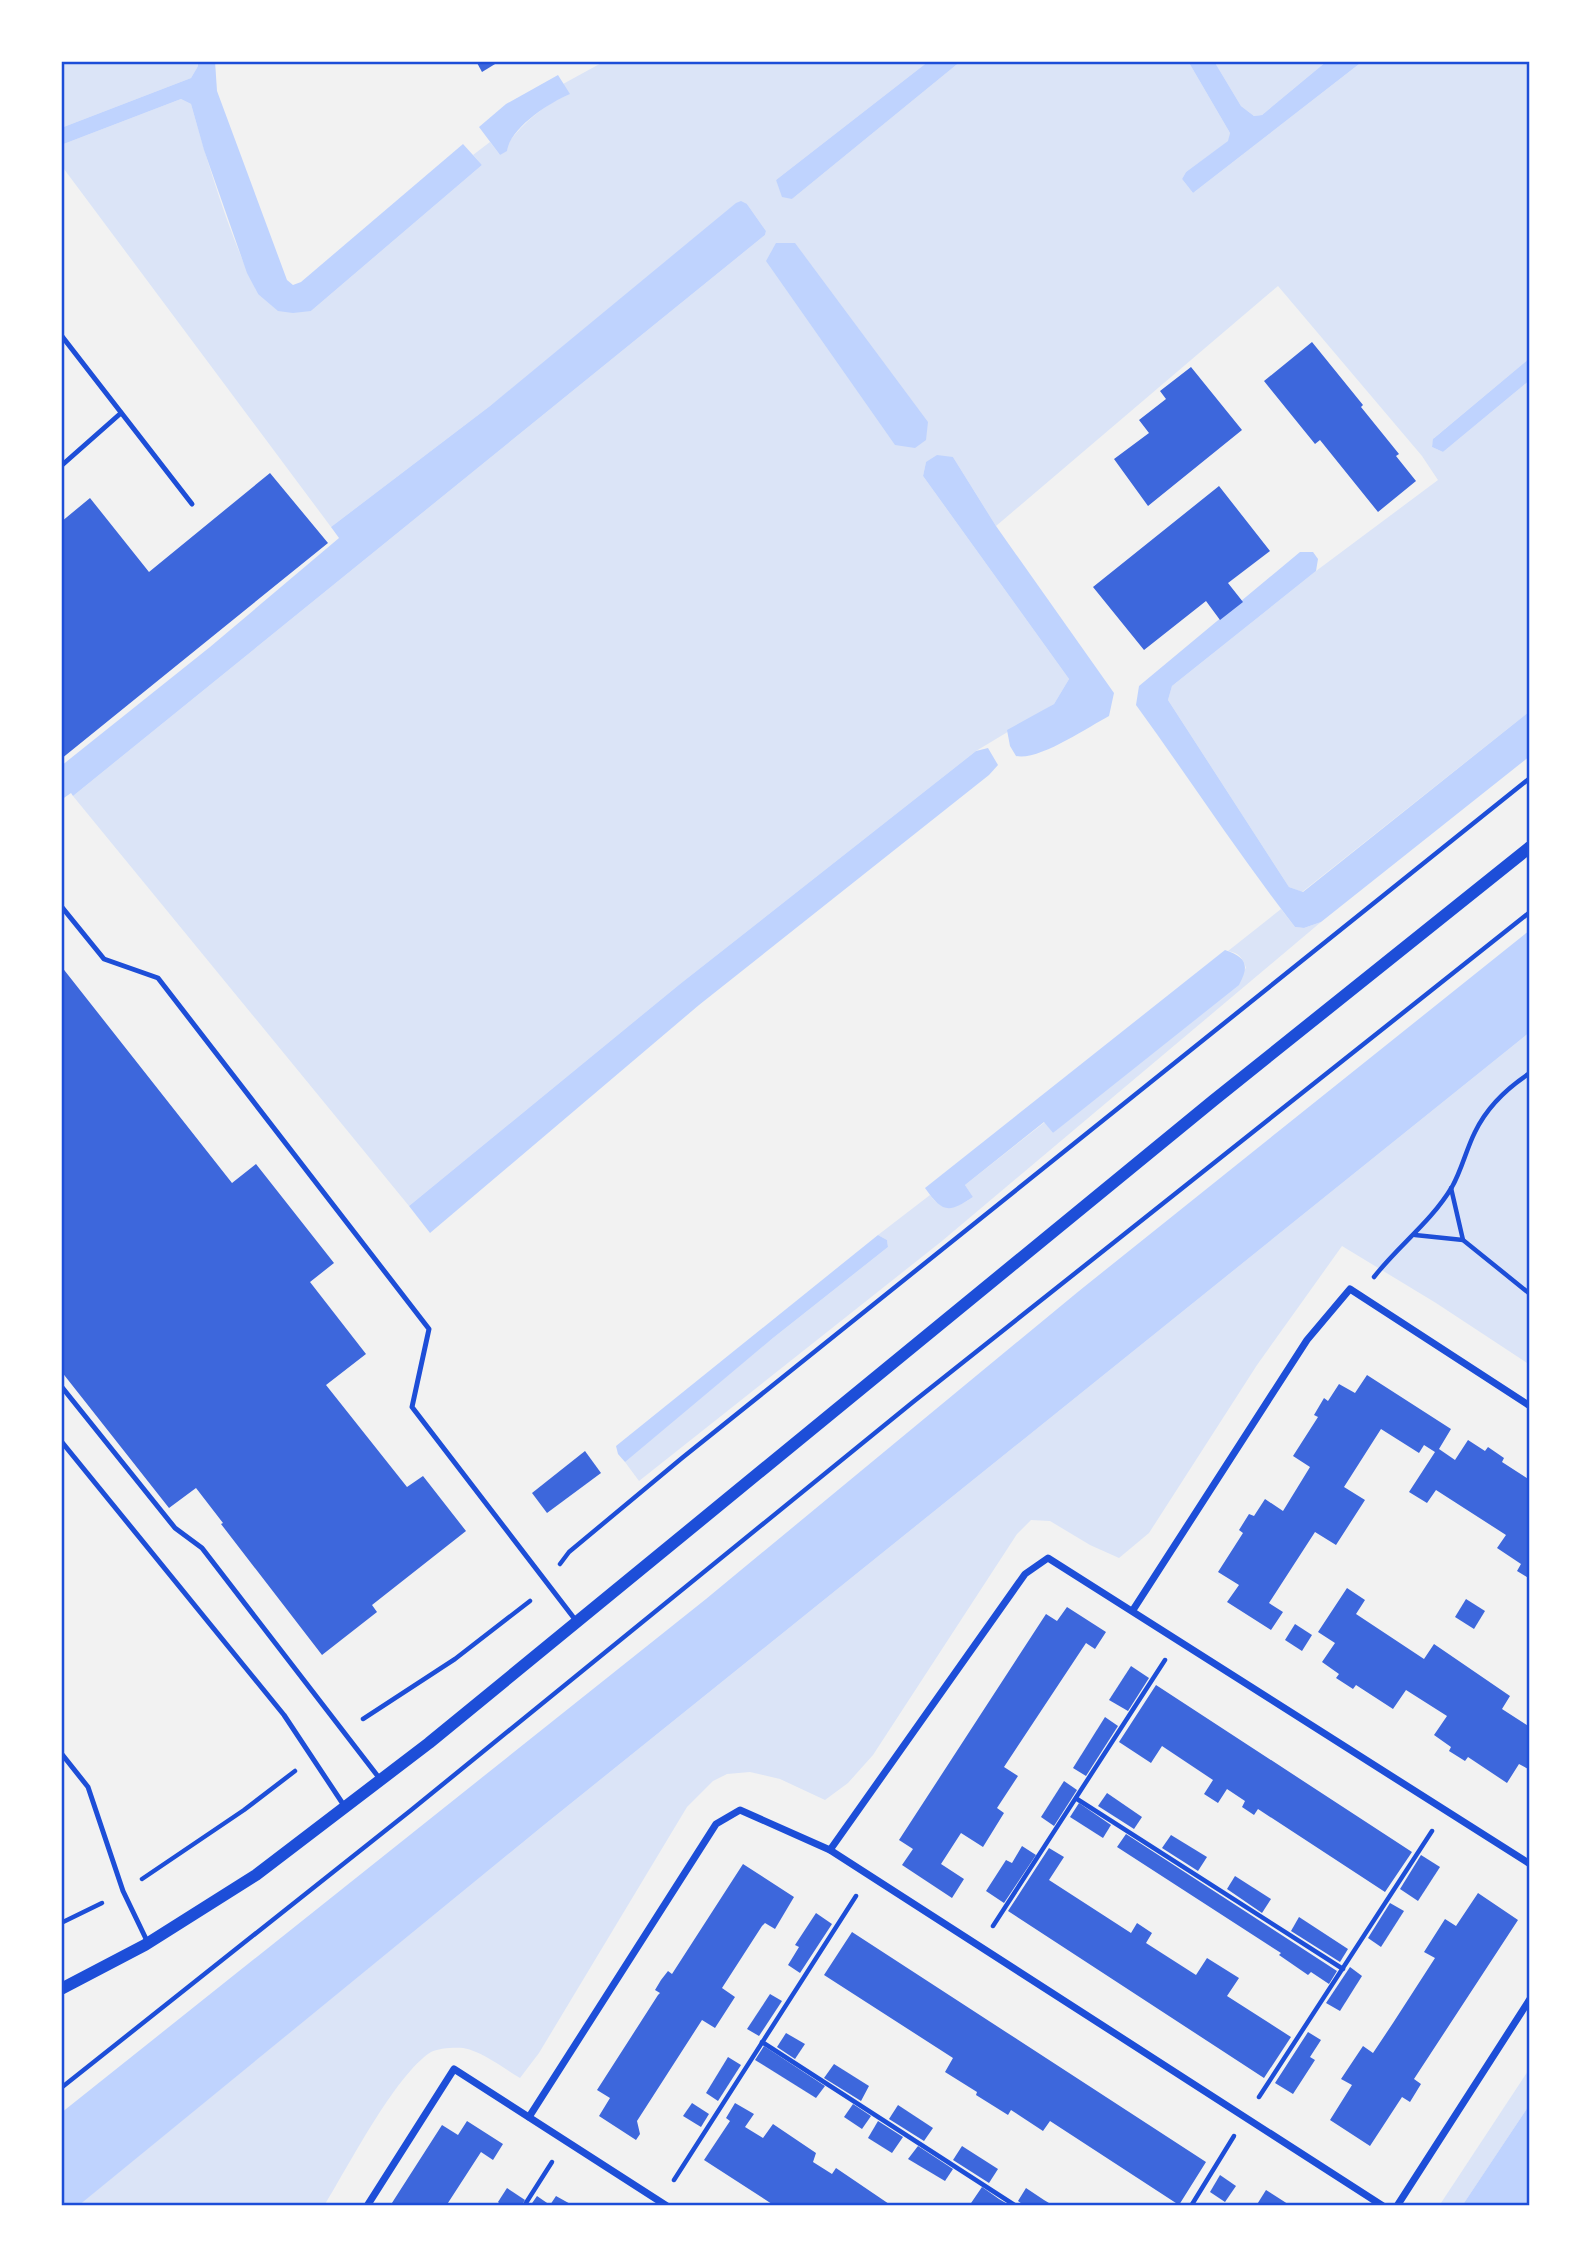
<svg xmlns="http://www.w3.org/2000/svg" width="1591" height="2267" viewBox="0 0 1591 2267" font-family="'Zilla Slab',serif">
	<rect width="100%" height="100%" fill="#f2f2f2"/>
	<g fill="#dbe4f7">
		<path d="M 61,61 L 198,61 L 198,66 L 191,78 L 61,128 Z"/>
		<path d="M 605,61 L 929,61 L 776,180 L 792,199 L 961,61 L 1188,61 L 1230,133 L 1229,141 L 1186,172 L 1182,179 L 1193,193 L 1363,61 L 1530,61 L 1530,358 L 1434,438 L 1432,447 L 1443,452 L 1530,380 L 1530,711 L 1302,892 L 1289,887 L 1168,700 L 1172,686 L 1316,571 L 1438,480 L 1422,456 L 1278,286 L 996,526 L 953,457 L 926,462 L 923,476 L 1069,679 L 1054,704 L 976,751 L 680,984 L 409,1206 L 73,796 L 765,235 L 766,231 L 747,204 L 490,406 L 331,527 L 61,165 L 61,145 L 181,99 L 191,104 C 208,164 230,238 258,294 L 311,311 L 482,165 L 473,155 L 490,142 L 500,155 C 516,129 541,106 569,94 L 563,84 Z"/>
		<path d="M 1214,61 L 1327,61 L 1262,115 L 1254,116 L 1241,106 Z"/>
		<path d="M 1281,909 L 1295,927 L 1304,928 L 1321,922 L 942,1241 L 639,1481 L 625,1462 L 628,1457 L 773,1338 L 888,1247 L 887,1240 L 878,1235 L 930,1195 C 943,1213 957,1208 973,1197 L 965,1185 L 1045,1122 L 1053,1133 L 1246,968 C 1243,958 1239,953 1228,951 Z"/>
		<path d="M 1530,1032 L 1530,1365 L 1436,1303 L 1342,1246 L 1257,1365 L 1149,1533 L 1119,1558 L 1090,1545 L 1050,1521 L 1031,1520 L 1017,1534 L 873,1755 L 848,1783 L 825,1800 L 780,1779 L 750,1772 L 727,1774 L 713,1781 L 687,1807 L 539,2053 L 520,2078 C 503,2068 482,2051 463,2048 C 455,2047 438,2048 431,2052 C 395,2075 348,2167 324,2206 L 82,2206 L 81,2203 L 544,1825 Z"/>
		<path d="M 1530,2068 L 1530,2104 L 1462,2206 L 1439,2206 Z"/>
	</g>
	<g fill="#bfd3fe">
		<path d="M 198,61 L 215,61 L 217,91 L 287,280 L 293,285 L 301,282 L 463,144 L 482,165 L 311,311 L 293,313 L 278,311 L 258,294 L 247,273 L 204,150 L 191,104 L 181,99 L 61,145 L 61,128 L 191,78 L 198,66 Z"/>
		<path d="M 929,61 L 961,61 L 792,199 L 782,197 L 776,180 Z"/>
		<path d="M 1188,61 L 1214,61 L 1241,106 L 1254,116 L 1262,115 L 1327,61 L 1363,61 L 1193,193 L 1182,179 L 1186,172 L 1228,141 L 1230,133 Z"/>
		<path d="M 558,75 L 570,94 C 549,103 510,128 507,151 L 500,155 L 479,127 L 506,104 Z"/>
		<path d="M 741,201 L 747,204 L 766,231 L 765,235 L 73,796 L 71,793 L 61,800 L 61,766 L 210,647 L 339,538 L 331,527 L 490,406 L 736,203 Z"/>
		<path d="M 776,243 L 795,243 L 928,422 L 926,440 L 915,448 L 895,445 L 766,261 Z"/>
		<path d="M 1530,358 L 1530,380 L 1443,452 L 1432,447 L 1433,439 Z"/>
		<path d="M 937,455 L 953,457 L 996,526 L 1114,693 L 1109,716 C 1088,727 1039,761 1016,756 L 1010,746 L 1007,730 L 1054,704 L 1069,679 L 923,476 L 926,462 Z"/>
		<path d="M 1300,552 L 1313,552 L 1318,559 L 1316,571 L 1172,686 L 1168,700 L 1289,887 L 1303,892 L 1530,711 L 1530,756 L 1321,922 L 1304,928 L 1295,927 C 1239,855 1189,778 1136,705 L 1139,686 Z"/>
		<path d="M 988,748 L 998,765 L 989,775 L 699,1005 L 430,1233 L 409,1206 L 680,984 L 976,751 Z"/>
		<path d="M 1530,930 L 1530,1032 L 544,1825 L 78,2206 L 61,2206 L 61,2113 L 706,1599 L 1079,1291 Z"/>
		<path d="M 1225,950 C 1246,957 1250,965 1239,985 L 1053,1133 L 1044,1122 L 965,1185 L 973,1197 C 948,1214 942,1212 925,1188 Z"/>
		<path d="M 878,1235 L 887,1240 L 888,1247 L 773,1338 L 625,1462 L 618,1454 L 616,1446 Z"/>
		<path d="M 1530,2104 L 1530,2206 L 1462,2206 Z"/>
	</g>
	<g fill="#3d67dc">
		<path d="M 476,61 L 500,61 L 482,72 Z"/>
		<path d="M 1312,342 L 1363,405 L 1361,407 L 1399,454 L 1396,456 L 1416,481 L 1378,512 L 1320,440 L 1315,444 L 1264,381 Z"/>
		<path d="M 1191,367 L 1242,430 L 1148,506 L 1114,459 L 1149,433 L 1139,420 L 1166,399 L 1160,391 Z"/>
		<path d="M 270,473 L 328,543 L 61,759 L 61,522 L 90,498 L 149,572 Z"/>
		<path d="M 1219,486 L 1270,551 L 1228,583 L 1243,602 L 1220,620 L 1206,601 L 1144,650 L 1093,587 Z"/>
		<path d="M 61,966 L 232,1183 L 256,1164 L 334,1263 L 310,1282 L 366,1354 L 326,1385 L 407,1487 L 423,1476 L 466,1531 L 372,1605 L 377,1612 L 322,1655 L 221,1524 L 223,1523 L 196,1488 L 169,1508 L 61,1371 Z"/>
		<path d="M 1367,1375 L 1451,1429 L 1439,1449 L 1455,1460 L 1468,1440 L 1485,1451 L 1488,1447 L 1504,1458 L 1502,1462 L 1530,1480 L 1528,1503 L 1530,1579 L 1517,1571 L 1521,1564 L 1497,1548 L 1506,1535 L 1436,1490 L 1427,1503 L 1409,1492 L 1435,1452 L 1424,1445 L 1419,1453 L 1381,1429 L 1344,1487 L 1365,1500 L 1336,1545 L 1315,1532 L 1269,1603 L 1283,1612 L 1271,1630 L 1227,1602 L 1239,1585 L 1218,1572 L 1243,1533 L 1239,1530 L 1249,1514 L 1254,1516 L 1265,1499 L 1283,1511 L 1310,1467 L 1293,1456 L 1318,1417 L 1314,1415 L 1324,1398 L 1328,1401 L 1339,1384 L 1355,1393 Z"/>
		<path d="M 585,1451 L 601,1473 L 547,1513 L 532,1493 Z"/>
		<path d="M 1347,1588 L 1365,1600 L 1356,1614 L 1424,1659 L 1434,1644 L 1510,1696 L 1502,1709 L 1530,1727 L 1530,1770 L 1519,1764 L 1507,1783 L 1468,1757 L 1465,1761 L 1449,1751 L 1451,1747 L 1434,1735 L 1447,1716 L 1406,1690 L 1393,1709 L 1356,1685 L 1353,1689 L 1336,1678 L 1339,1674 L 1322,1662 L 1335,1643 L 1318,1632 Z"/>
		<path d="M 1466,1599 L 1485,1611 L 1474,1629 L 1455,1617 Z"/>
		<path d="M 1067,1607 L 1106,1632 L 1095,1649 L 1086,1643 L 1004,1767 L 1018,1776 L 997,1808 L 1004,1813 L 983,1847 L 961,1833 L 941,1864 L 964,1879 L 952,1898 L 902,1865 L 913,1849 L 899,1840 L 1046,1614 L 1057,1621 Z"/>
		<path d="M 1295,1624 L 1312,1635 L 1302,1651 L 1285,1640 Z"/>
		<path d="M 1131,1666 L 1149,1678 L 1128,1711 L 1109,1700 Z"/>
		<path d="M 1156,1685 L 1412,1852 L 1385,1892 L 1258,1809 L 1254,1815 L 1242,1807 L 1245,1801 L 1227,1789 L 1218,1803 L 1204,1794 L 1213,1780 L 1162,1746 L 1151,1763 L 1119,1742 Z"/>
		<path d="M 1105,1717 L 1118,1726 L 1086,1776 L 1073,1768 Z"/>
		<path d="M 1064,1781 L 1077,1790 L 1054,1826 L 1041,1817 Z"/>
		<path d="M 1107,1793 L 1142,1817 L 1134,1829 L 1098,1806 Z"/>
		<path d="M 1079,1803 L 1111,1825 L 1103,1838 L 1070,1817 Z"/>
		<path d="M 1126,1834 L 1337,1971 L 1329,1984 L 1311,1972 L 1308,1975 L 1279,1955 L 1281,1953 L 1117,1847 Z"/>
		<path d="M 1171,1835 L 1207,1857 L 1198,1871 L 1162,1848 Z"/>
		<path d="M 1022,1846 L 1036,1855 L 1004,1903 L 986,1891 L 1006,1860 L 1012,1863 Z"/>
		<path d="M 1049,1848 L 1064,1857 L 1049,1880 L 1131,1933 L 1137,1923 L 1152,1933 L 1146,1943 L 1196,1975 L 1207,1958 L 1239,1978 L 1227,1996 L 1291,2037 L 1264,2078 L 1008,1911 Z"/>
		<path d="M 1421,1855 L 1440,1867 L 1418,1901 L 1400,1889 Z"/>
		<path d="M 743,1864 L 794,1897 L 775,1929 L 765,1923 L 762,1926 L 722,1988 L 735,1997 L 715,2028 L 702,2020 L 637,2121 L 640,2134 L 636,2140 L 599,2116 L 610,2098 L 597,2090 L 658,1995 L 660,1993 L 655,1990 L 661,1980 L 668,1971 L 672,1974 Z"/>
		<path d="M 1235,1876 L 1271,1899 L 1262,1913 L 1227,1889 Z"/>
		<path d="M 1478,1893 L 1518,1920 L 1414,2079 L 1421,2084 L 1410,2102 L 1402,2097 L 1370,2146 L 1330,2120 L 1352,2085 L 1341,2079 L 1363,2046 L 1373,2053 L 1393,2023 L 1435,1958 L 1424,1952 L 1445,1919 L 1456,1926 Z"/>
		<path d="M 1390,1903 L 1404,1911 L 1381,1947 L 1368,1938 Z"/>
		<path d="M 816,1913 L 832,1924 L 800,1973 L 788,1965 L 799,1947 L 795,1945 Z"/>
		<path d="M 1299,1917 L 1348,1949 L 1340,1962 L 1291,1931 Z"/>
		<path d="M 852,1932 L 1206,2162 L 1179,2205 L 1050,2121 L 1043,2131 L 1011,2110 L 1008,2115 L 976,2095 L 977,2092 L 945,2072 L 953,2058 L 824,1975 Z"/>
		<path d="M 1350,1967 L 1362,1976 L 1340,2011 L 1326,2003 Z"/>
		<path d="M 770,1994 L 782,2001 L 759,2036 L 747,2029 Z"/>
		<path d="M 1308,2032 L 1321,2040 L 1310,2057 L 1315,2060 L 1293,2094 L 1275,2083 Z"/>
		<path d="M 786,2033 L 805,2044 L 795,2059 L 777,2047 Z"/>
		<path d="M 764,2046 L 825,2086 L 816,2098 L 755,2060 Z"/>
		<path d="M 728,2057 L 741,2065 L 718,2101 L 706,2093 Z"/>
		<path d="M 834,2064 L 869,2086 L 861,2101 L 824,2078 Z"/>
		<path d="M 692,2103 L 709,2114 L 701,2127 L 683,2116 Z"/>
		<path d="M 735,2103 L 754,2114 L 745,2127 L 763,2138 L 773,2124 L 816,2153 L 813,2162 L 832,2174 L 836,2168 L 892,2206 L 775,2206 L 704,2160 L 730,2121 L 726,2118 Z"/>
		<path d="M 853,2104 L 871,2116 L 862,2129 L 844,2117 Z"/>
		<path d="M 898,2105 L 933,2128 L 924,2141 L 889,2119 Z"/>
		<path d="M 467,2121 L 503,2144 L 493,2160 L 481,2152 L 446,2206 L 390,2206 L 442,2125 L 458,2135 Z"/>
		<path d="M 878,2121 L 903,2137 L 892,2153 L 868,2138 Z"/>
		<path d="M 918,2146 L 953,2169 L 945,2181 L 908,2159 Z"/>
		<path d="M 962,2146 L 998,2169 L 989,2183 L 953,2160 Z"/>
		<path d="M 1220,2175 L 1236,2186 L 1225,2202 L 1210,2192 Z"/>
		<path d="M 982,2187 L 999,2199 L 1011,2206 L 969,2206 Z"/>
		<path d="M 507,2188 L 525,2200 L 521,2206 L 502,2206 L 498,2202 Z"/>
		<path d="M 1026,2188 L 1044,2200 L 1054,2206 L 1025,2206 L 1018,2201 Z"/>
		<path d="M 1266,2190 L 1291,2206 L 1256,2206 Z"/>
		<path d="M 537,2196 L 550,2205 L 556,2196 L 574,2206 L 530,2206 Z"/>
	</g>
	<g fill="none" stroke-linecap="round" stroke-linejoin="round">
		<g stroke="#1d4ed8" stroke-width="4.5">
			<path d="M 1451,1188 L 1463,1240"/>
			<path d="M 1415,1235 L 1463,1240 L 1530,1294"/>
			<path d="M 1374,1277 C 1398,1246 1431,1222 1452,1187 C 1462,1169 1466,1150 1475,1132 C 1487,1107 1507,1088 1530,1073"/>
			<path d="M 560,1564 L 569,1552 L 682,1458 L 1530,778"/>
			<path d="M 363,1719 L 455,1659 L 530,1601"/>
			<path d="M 1077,1799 L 1343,1969"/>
			<path d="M 142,1879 L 244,1810 L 295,1771"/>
			<path d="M 61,1923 L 102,1903"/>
			<path d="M 993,1926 L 1165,1660"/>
			<path d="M 762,2042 L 1016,2206"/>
			<path d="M 61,2088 L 410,1811 L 913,1402 L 1530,912"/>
			<path d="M 1259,2097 L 1432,1831"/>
			<path d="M 674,2180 L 856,1896"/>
			<path d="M 524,2206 L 552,2162"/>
			<path d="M 1191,2206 L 1234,2136"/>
		</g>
		<g stroke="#1d4ed8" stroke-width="5">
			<path d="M 61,335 L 192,504"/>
			<path d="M 61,466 L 121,413"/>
			<path d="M 61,906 L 104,959 L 158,978 L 429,1329 L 412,1407 L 577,1622"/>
			<path d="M 61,1386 L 175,1528 L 202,1548 L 380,1779"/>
			<path d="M 61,1441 L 284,1715 L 345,1807"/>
			<path d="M 61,1753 L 88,1787 L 123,1891 L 148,1943"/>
		</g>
		<g stroke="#1d4ed8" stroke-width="7">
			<path d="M 1133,1610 L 1307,1340 L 1350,1289 L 1530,1406"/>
			<path d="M 830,1850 L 1025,1574 L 1048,1558 L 1530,1864"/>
			<path d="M 529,2117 L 716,1824 L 740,1810 L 830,1850 L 1383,2206"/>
			<path d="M 367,2206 L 454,2069 L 667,2206"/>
			<path d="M 1397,2206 L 1530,1999"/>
		</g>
		<path stroke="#1d4ed8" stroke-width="12" d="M 61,1989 L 145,1945 L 256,1875 L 429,1743 L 1214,1100 L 1530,847"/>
	</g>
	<rect width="1591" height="2267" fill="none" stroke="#ffffff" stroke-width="126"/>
	<rect x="63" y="63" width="1465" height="2141" fill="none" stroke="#1d4ed8" stroke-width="2.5"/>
</svg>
